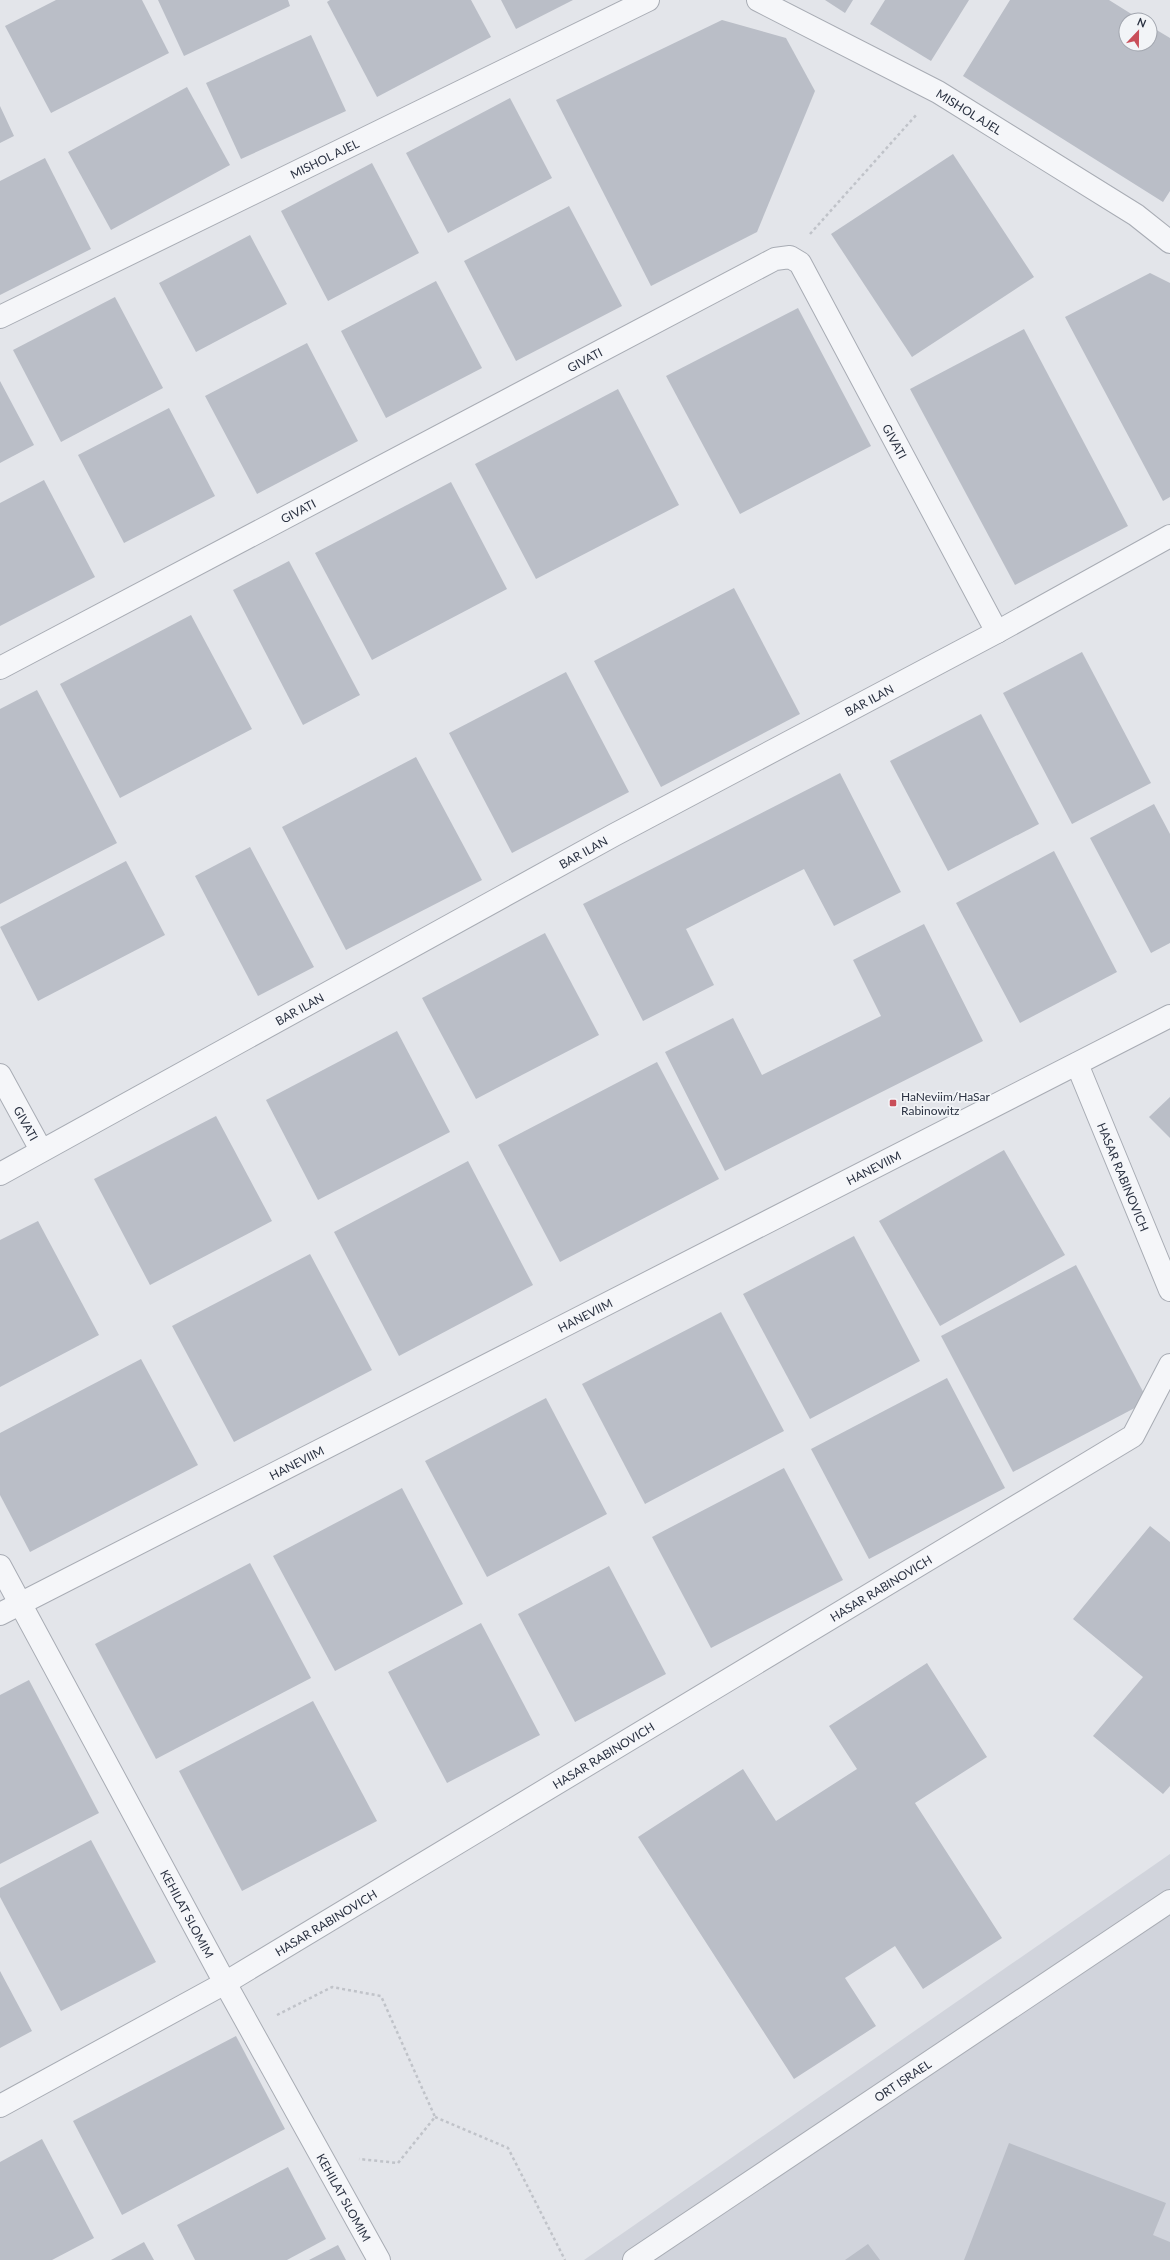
<svg xmlns="http://www.w3.org/2000/svg" width="1170" height="2260" viewBox="0 0 1170 2260" font-family="Lato,sans-serif">
	<rect width="100%" height="100%" fill="#e3e5ea"/>
	<path fill="#d1d4dc" d="M 1170,1854 L 1170,2260 L 584,2260 Z"/>
	<g fill="#babec7">
		<path d="M 56,0 L 142,0 L 169,53 L 51,113 L 5,26 Z"/>
		<path d="M 158,0 L 288,0 L 290,6 L 184,56 Z"/>
		<path d="M 330,0 L 471,0 L 491,37 L 377,97 L 327,2 Z"/>
		<path d="M 501,0 L 573,0 L 516,29 Z"/>
		<path d="M 825,0 L 853,0 L 845,13 Z"/>
		<path d="M 885,0 L 969,0 L 931,61 L 870,24 Z"/>
		<path d="M 1010,0 L 1109,0 L 1141,20 L 1126,20 L 1126,44 L 1150,44 L 1150,26 L 1170,38 L 1170,191 L 1163,202 L 963,76 Z"/>
		<path d="M 722,20 L 786,38 L 815,91 L 757,232 L 651,286 L 556,100 Z"/>
		<path d="M 311,35 L 346,111 L 241,159 L 206,83 Z"/>
		<path d="M 187,87 L 230,165 L 111,230 L 68,152 Z"/>
		<path d="M 510,98 L 552,178 L 448,233 L 406,153 Z"/>
		<path d="M 0,106 L 14,136 L 0,143 Z"/>
		<path d="M 953,154 L 1034,277 L 912,357 L 831,234 Z"/>
		<path d="M 45,158 L 91,249 L 0,295 L 0,181 Z"/>
		<path d="M 372,163 L 419,253 L 328,301 L 281,211 Z"/>
		<path d="M 569,206 L 622,306 L 516,361 L 464,261 Z"/>
		<path d="M 250,235 L 287,304 L 196,352 L 159,283 Z"/>
		<path d="M 1150,273 L 1170,283 L 1170,497 L 1163,501 L 1065,317 Z"/>
		<path d="M 436,281 L 482,368 L 386,418 L 341,331 Z"/>
		<path d="M 115,297 L 163,388 L 61,442 L 13,350 Z"/>
		<path d="M 798,308 L 871,446 L 740,514 L 666,376 Z"/>
		<path d="M 1024,329 L 1128,526 L 1015,585 L 910,389 Z"/>
		<path d="M 307,343 L 358,441 L 257,494 L 205,396 Z"/>
		<path d="M 0,381 L 34,445 L 0,463 Z"/>
		<path d="M 618,389 L 679,505 L 536,579 L 475,464 Z"/>
		<path d="M 169,408 L 215,496 L 124,543 L 78,455 Z"/>
		<path d="M 44,480 L 95,577 L 0,626 L 0,503 Z"/>
		<path d="M 451,482 L 507,589 L 372,660 L 315,553 Z"/>
		<path d="M 289,561 L 360,695 L 303,725 L 233,590 Z"/>
		<path d="M 734,588 L 800,714 L 661,787 L 594,661 Z"/>
		<path d="M 191,615 L 252,729 L 120,798 L 60,684 Z"/>
		<path d="M 1082,652 L 1151,783 L 1072,824 L 1003,693 Z"/>
		<path d="M 566,672 L 629,792 L 512,853 L 449,733 Z"/>
		<path d="M 37,690 L 117,843 L 0,904 L 0,709 Z"/>
		<path d="M 981,714 L 1039,824 L 948,871 L 890,761 Z"/>
		<path d="M 416,757 L 482,880 L 346,950 L 282,827 Z"/>
		<path d="M 840,773 L 901,892 L 834,926 L 804,869 L 686,929 L 714,985 L 643,1021 L 583,904 Z"/>
		<path d="M 1154,804 L 1170,834 L 1170,943 L 1151,953 L 1090,838 Z"/>
		<path d="M 250,847 L 314,967 L 258,996 L 195,876 Z"/>
		<path d="M 1054,851 L 1117,972 L 1020,1023 L 956,903 Z"/>
		<path d="M 126,861 L 165,935 L 38,1001 L 0,927 Z"/>
		<path d="M 924,924 L 983,1041 L 725,1171 L 665,1052 L 733,1018 L 762,1075 L 881,1016 L 853,960 Z"/>
		<path d="M 545,933 L 599,1035 L 476,1099 L 422,998 Z"/>
		<path d="M 397,1031 L 450,1132 L 318,1200 L 266,1100 Z"/>
		<path d="M 657,1062 L 719,1179 L 560,1262 L 498,1145 Z"/>
		<path d="M 1170,1097 L 1170,1138 L 1149,1117 Z"/>
		<path d="M 216,1116 L 272,1221 L 150,1285 L 94,1179 Z"/>
		<path d="M 1004,1150 L 1065,1255 L 940,1326 L 879,1221 Z"/>
		<path d="M 468,1161 L 533,1285 L 399,1356 L 334,1232 Z"/>
		<path d="M 38,1221 L 99,1335 L 0,1387 L 0,1240 Z"/>
		<path d="M 854,1236 L 920,1361 L 810,1419 L 743,1294 Z"/>
		<path d="M 310,1254 L 372,1370 L 234,1442 L 172,1326 Z"/>
		<path d="M 1076,1265 L 1148,1401 L 1013,1472 L 941,1336 Z"/>
		<path d="M 721,1312 L 784,1431 L 645,1504 L 582,1384 Z"/>
		<path d="M 141,1359 L 198,1465 L 30,1552 L 0,1495 L 0,1433 Z"/>
		<path d="M 947,1378 L 1005,1488 L 869,1559 L 811,1449 Z"/>
		<path d="M 546,1398 L 607,1514 L 487,1577 L 425,1461 Z"/>
		<path d="M 784,1468 L 843,1580 L 711,1648 L 652,1537 Z"/>
		<path d="M 402,1488 L 463,1604 L 335,1671 L 273,1556 Z"/>
		<path d="M 1150,1526 L 1170,1542 L 1170,1786 L 1163,1794 L 1093,1736 L 1143,1677 L 1073,1619 Z"/>
		<path d="M 250,1563 L 311,1678 L 156,1759 L 95,1644 Z"/>
		<path d="M 609,1566 L 666,1674 L 575,1722 L 518,1614 Z"/>
		<path d="M 481,1623 L 540,1735 L 447,1783 L 388,1672 Z"/>
		<path d="M 927,1663 L 987,1757 L 915,1803 L 1002,1938 L 923,1989 L 895,1946 L 845,1978 L 876,2026 L 794,2079 L 638,1837 L 743,1769 L 776,1821 L 857,1769 L 829,1726 Z"/>
		<path d="M 29,1680 L 99,1813 L 0,1864 L 0,1695 Z"/>
		<path d="M 313,1701 L 377,1821 L 242,1891 L 179,1771 Z"/>
		<path d="M 91,1840 L 156,1962 L 61,2011 L 0,1897 L 0,1888 Z"/>
		<path d="M 0,1971 L 32,2031 L 0,2048 Z"/>
		<path d="M 236,2036 L 285,2129 L 122,2215 L 73,2121 Z"/>
		<path d="M 42,2139 L 94,2238 L 52,2260 L 0,2260 L 0,2162 Z"/>
		<path d="M 1009,2143 L 1166,2203 L 1153,2235 L 1170,2242 L 1170,2260 L 964,2260 Z"/>
		<path d="M 288,2167 L 326,2239 L 287,2260 L 195,2260 L 177,2225 Z"/>
		<path d="M 144,2242 L 154,2260 L 111,2260 Z"/>
		<path d="M 868,2244 L 880,2260 L 845,2260 Z"/>
		<path d="M 338,2245 L 346,2260 L 309,2260 Z"/>
	</g>
	<g fill="none" stroke-linecap="round" stroke-linejoin="round">
		<defs>
			<g id="pedestrian">
				<path id="s1" d="M 758,0 L 938,92 L 1136,215 L 1170,242"/>
				<path id="s2" d="M 0,317 L 648,0"/>
			</g>
			<g id="minor">
				<path id="s3" d="M 0,668 L 775,259 L 790,257 L 800,263 L 997,632"/>
				<path id="s4" d="M 1077,1064 L 1170,1290"/>
				<path id="s5" d="M 0,1075 L 41,1150"/>
				<path id="s6" d="M 0,1566 L 225,1983 L 379,2260"/>
				<path id="s7" d="M 0,1614 L 1170,1016"/>
				<path id="s8" d="M 0,2106 L 225,1983 L 1133,1436 L 1170,1365"/>
				<path id="s9" d="M 634,2260 L 1170,1901"/>
			</g>
			<g id="tertiary">
				<path id="s10" d="M 0,1174 L 614,835 L 997,632 L 1170,536"/>
			</g>
		</defs>
		<use href="#pedestrian" stroke="#a8acb4" stroke-width="24"/>
		<use href="#minor" stroke="#a8acb4" stroke-width="24"/>
		<use href="#tertiary" stroke="#a8acb4" stroke-width="24"/>
		<g stroke="#c0c3c9" stroke-width="2.5" stroke-dasharray="3 3" stroke-linecap="butt">
			<path d="M 810,234 L 917,114"/>
			<path d="M 277,2015 L 332,1987 L 381,1996 L 435,2117 L 398,2163 L 359,2159"/>
			<path d="M 435,2117 L 508,2148 L 565,2260"/>
		</g>
		<use href="#pedestrian" stroke="#f5f6f9" stroke-width="22"/>
		<use href="#minor" stroke="#f5f6f9" stroke-width="22"/>
		<use href="#tertiary" stroke="#f5f6f9" stroke-width="22"/>
	</g>
	<rect fill="#c94e59" stroke="#f2f4f7" stroke-width="1.5" x="889" y="1099" width="8" height="8" rx="2"/>
	<g text-anchor="middle" dominant-baseline="central" stroke-width="3.5" stroke-linejoin="round" paint-order="stroke">
		<g font-size="12" fill="#2b3242" stroke="#f2f4f7">
			<text stroke="none"><textPath href="#s1" startOffset="239">MISHOL AJEL</textPath></text>
			<text stroke="none"><textPath href="#s2" startOffset="361">MISHOL AJEL</textPath></text>
			<text stroke="none"><textPath href="#s3" startOffset="661">GIVATI</textPath></text>
			<text stroke="none"><textPath href="#s3" startOffset="1105">GIVATI</textPath></text>
			<text stroke="none"><textPath href="#s3" startOffset="337">GIVATI</textPath></text>
			<text stroke="none"><textPath href="#s10" startOffset="990">BAR ILAN</textPath></text>
			<text stroke="none"><textPath href="#s10" startOffset="666">BAR ILAN</textPath></text>
			<text stroke="none"><textPath href="#s10" startOffset="342">BAR ILAN</textPath></text>
			<text stroke="none"><textPath href="#s5" startOffset="55">GIVATI</textPath></text>
			<text stroke="none"><textPath href="#s7" startOffset="981">HANEVIIM</textPath></text>
			<text stroke="none"><textPath href="#s4" startOffset="122">HASAR RABINOVICH</textPath></text>
			<text stroke="none"><textPath href="#s7" startOffset="657">HANEVIIM</textPath></text>
			<text stroke="none"><textPath href="#s7" startOffset="333">HANEVIIM</textPath></text>
			<text stroke="none"><textPath href="#s8" startOffset="1022">HASAR RABINOVICH</textPath></text>
			<text stroke="none"><textPath href="#s8" startOffset="698">HASAR RABINOVICH</textPath></text>
			<text stroke="none"><textPath href="#s6" startOffset="395">KEHILAT SLOMIM</textPath></text>
			<text stroke="none"><textPath href="#s8" startOffset="374">HASAR RABINOVICH</textPath></text>
			<text stroke="none"><textPath href="#s9" startOffset="323">ORT ISRAEL</textPath></text>
			<text stroke="none"><textPath href="#s6" startOffset="719">KEHILAT SLOMIM</textPath></text>
		</g>
		<g font-size="12" fill="#2b3242" stroke="#f2f4f7" text-anchor="start">
			<text x="901" y="1096">HaNeviim/HaSar<tspan x="901" dy="14">Rabinowitz</tspan></text>
		</g>
	</g>
	<g transform="translate(1138 32) rotate(22)"><circle r="19" fill="#f2f4f7" stroke="#a2a6af"/>
	<path d="M0-3L7 15L0 10L-7 15Z" fill="#c94e59"/>
	<text y="-6" font-size="11" font-weight="bold" text-anchor="middle" fill="#2b3242">N</text>
	</g>
</svg>
